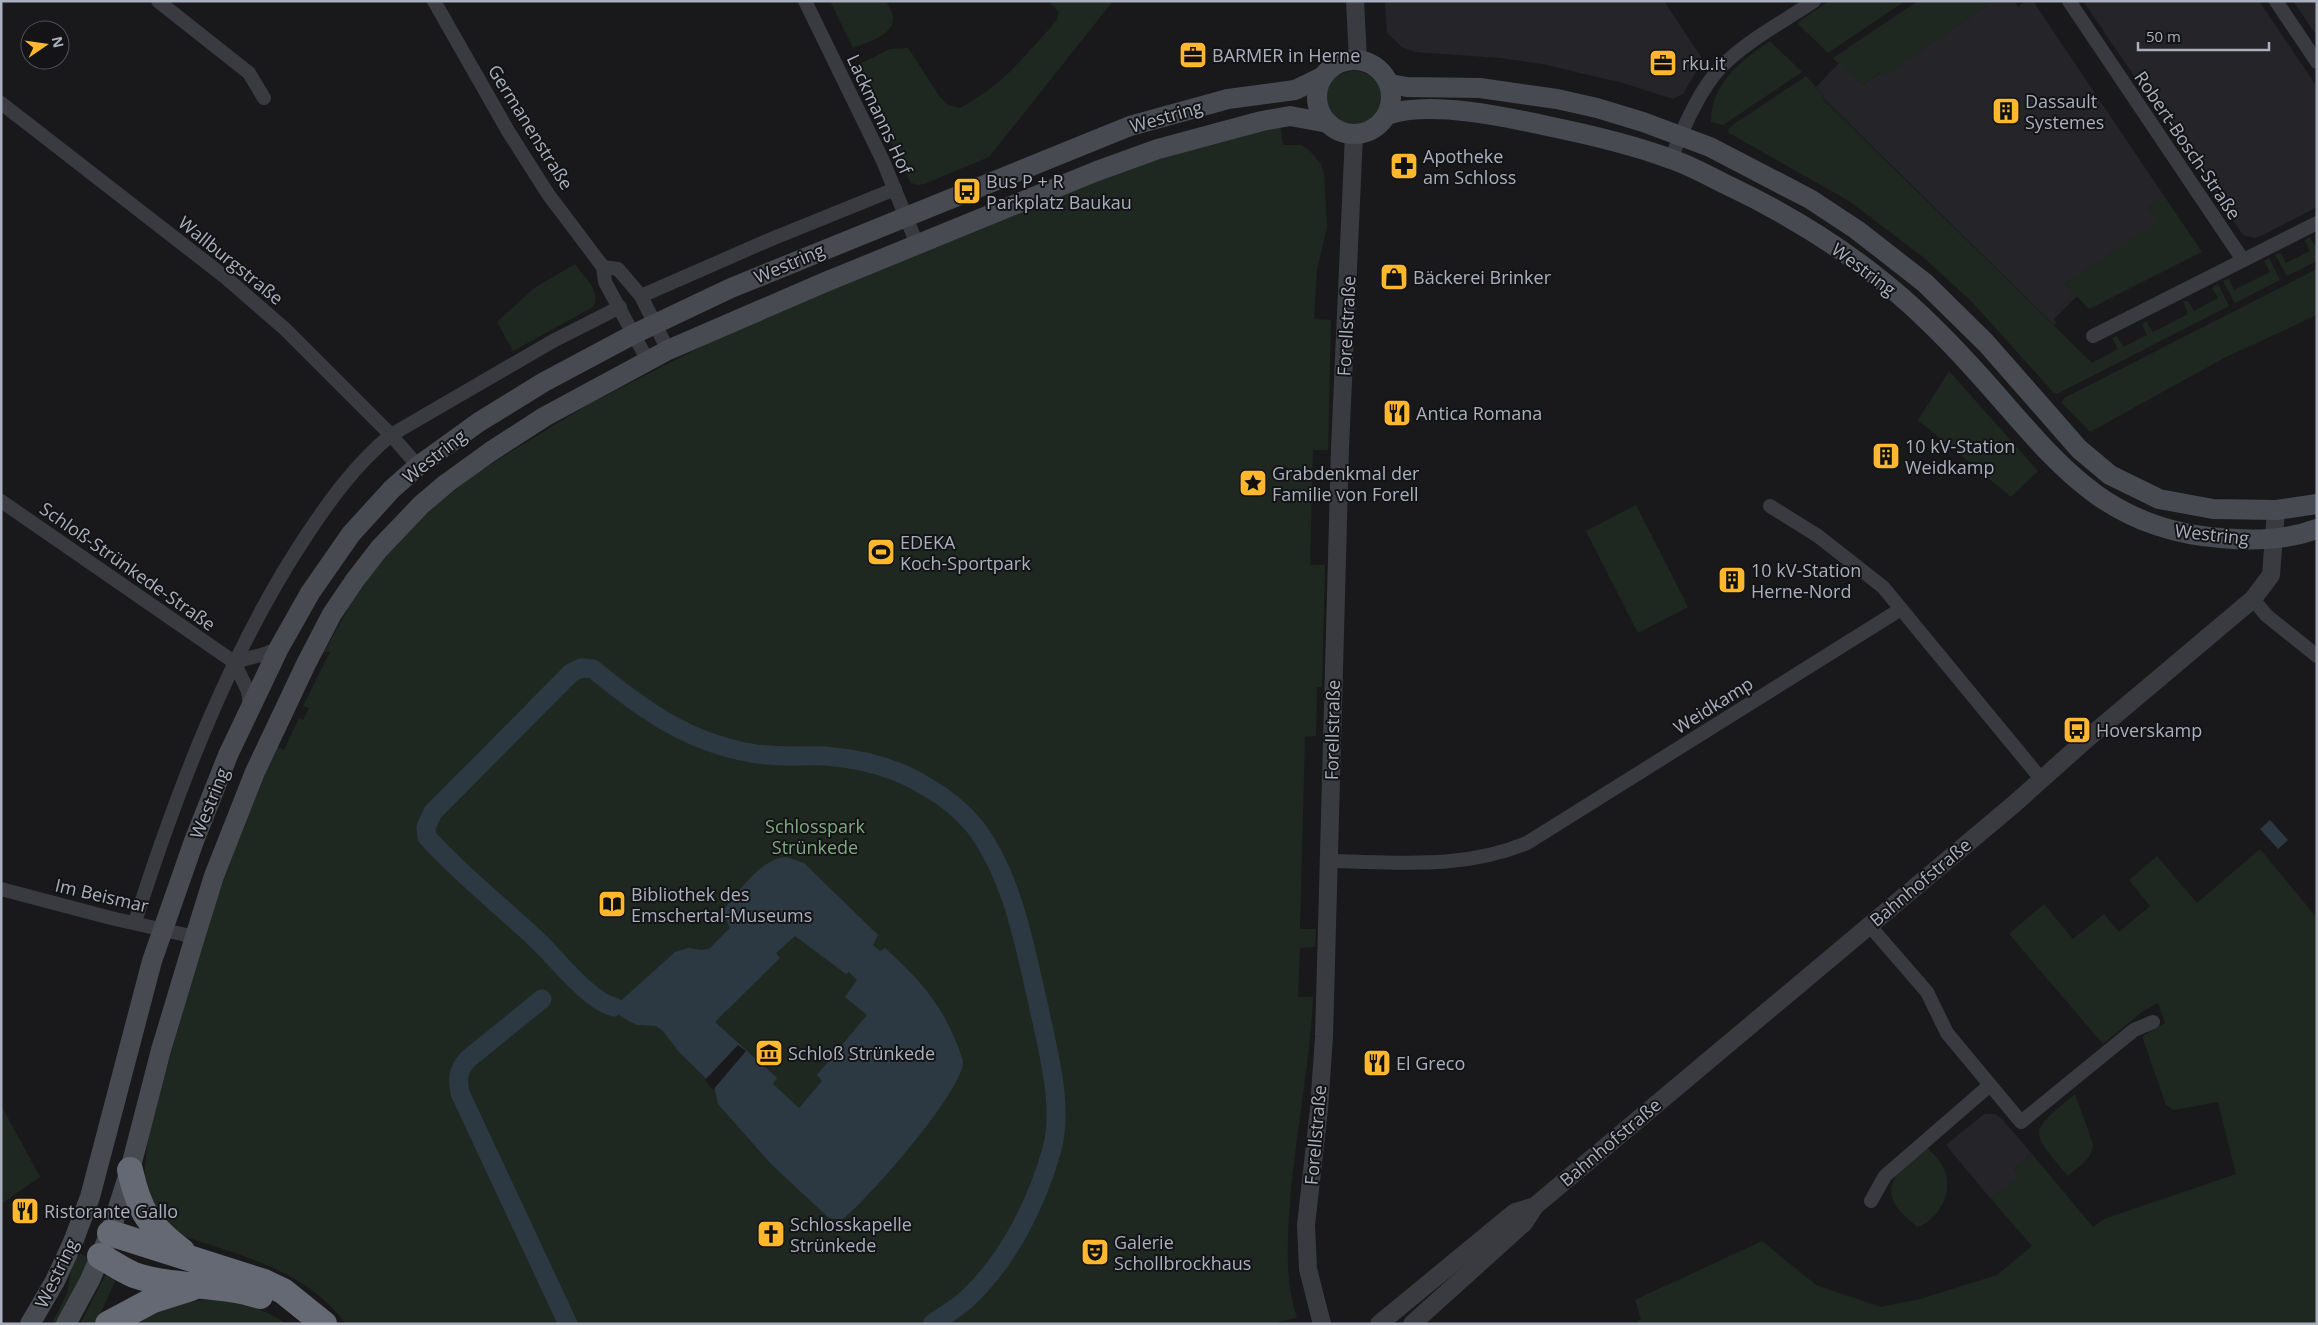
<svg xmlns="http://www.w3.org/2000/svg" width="2318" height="1325" viewBox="0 0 2318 1325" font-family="'Open Sans',sans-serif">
	<rect width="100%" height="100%" fill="#19191c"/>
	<g fill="#252529">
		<path d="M 1385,1 L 1664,1 L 1703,60 L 1683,94 L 1673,99 L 1623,83 L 1542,64 L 1500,58 L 1415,52 L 1402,47 L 1387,33 Z"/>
		<path d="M 1994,1 L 2015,1 L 2018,7 L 2026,1 L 2033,1 L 2164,196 L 2148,208 L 2157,221 L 2065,284 L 2077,296 L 2054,319 L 2057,323 L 2054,325 L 1822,97 L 1824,96 L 1816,87 L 1839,63 L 1862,85 L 1883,71 L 1886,74 Z"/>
		<path d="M 2083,1 L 2259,1 L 2317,87 L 2317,207 L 2263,235 L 2255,238 L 2243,235 Z"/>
		<path d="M 2293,1 L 2317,1 L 2317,36 Z"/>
		<path d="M 1984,1114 L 1995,1114 L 2001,1118 L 2032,1154 L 2014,1169 L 2019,1176 L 1991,1199 L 1946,1145 Z"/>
	</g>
	<g fill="#1e2820">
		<path d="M 830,1 L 886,1 C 888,6 892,11 893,16 C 896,35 865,43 853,48 Z"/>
		<path d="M 1048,1 L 1113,1 L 989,157 L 924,184 L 918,185 L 911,183 L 862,85 L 860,64 L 890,49 L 908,48 L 940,97 L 948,105 L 960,108 C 1001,87 1027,54 1057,20 L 1059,12 Z"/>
		<path d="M 1829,1 L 1905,1 L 1828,53 L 1797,23 Z"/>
		<path d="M 1918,1 L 1994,1 L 1885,75 L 1882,71 L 1862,85 L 1833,58 Z"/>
		<path d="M 1770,41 L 1802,72 L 1723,125 L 1711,122 C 1710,84 1742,60 1770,41 Z"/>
		<circle cx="1354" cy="99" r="28"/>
		<path d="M 1806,76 L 1824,96 L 1822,98 L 2092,363 L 2118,349 L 2112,338 L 2117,336 L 2123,347 L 2147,335 L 2142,324 L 2146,321 L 2153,332 L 2188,314 L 2183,301 L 2188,301 L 2194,311 L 2218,298 L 2212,288 L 2218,284 L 2229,306 L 2057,394 L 2054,393 L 1971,301 L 1923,257 L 1849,201 L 1729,133 L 1728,129 L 1734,124 Z"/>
		<path d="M 1280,122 L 1283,145 L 1301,145 L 1309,150 L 1321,164 L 1324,173 L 1327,227 L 1317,269 L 1314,319 L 1331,320 L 1328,450 L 1313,450 L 1310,565 L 1325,565 L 1322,687 L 1317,687 L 1316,736 L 1305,737 L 1300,929 L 1316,929 L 1315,947 L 1300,948 L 1298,997 L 1313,997 C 1310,1071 1293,1143 1289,1217 C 1287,1251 1286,1285 1297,1318 L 1278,1322 L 1279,1324 L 346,1324 C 303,1267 239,1256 175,1233 L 162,1225 L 144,1178 L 148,1137 L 195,966 L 223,881 L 276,746 L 284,750 L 299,718 L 303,720 L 309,708 L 303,706 L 330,652 L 324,652 L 349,607 L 375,569 L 398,542 L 436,505 L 478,472 L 589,404 L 732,331 L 963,236 L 1130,168 Z"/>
		<path d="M 2164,196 L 2202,252 L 2089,309 L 2065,284 L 2156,221 L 2148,208 Z"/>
		<path d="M 2309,237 L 2317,248 L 2317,261 L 2287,276 L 2275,254 L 2281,253 L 2286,263 L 2310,251 L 2305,241 Z"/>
		<path d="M 2269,258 L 2280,280 L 2235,303 L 2223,281 L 2229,279 L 2234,290 L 2270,272 L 2264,261 Z"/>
		<path d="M 575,264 C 584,277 602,291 593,307 L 513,351 L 497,322 L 534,288 Z"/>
		<path d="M 2317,269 L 2317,315 L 2224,358 L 2090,432 L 2062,403 L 2064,398 Z"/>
		<path d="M 1949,371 L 2038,471 L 2011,497 L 1918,420 Z"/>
		<path d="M 1636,505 L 1688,607 L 1638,633 L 1586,531 Z"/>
		<path d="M 2260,849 L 2317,918 L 2317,1324 L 1635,1324 L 1641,1319 L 1635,1300 L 1762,1241 L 1816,1285 L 1881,1307 L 1920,1299 L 1997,1275 L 2032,1246 L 1991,1199 L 2018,1176 L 2014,1169 L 2032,1154 L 2093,1227 L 2104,1219 L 2236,1174 L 2218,1102 L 2174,1110 L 2166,1105 L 2143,1039 L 2143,1036 L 2165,1023 L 2158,1003 L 2143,1011 L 2103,1044 L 2009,934 L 2044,904 L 2073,939 L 2104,914 L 2119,932 L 2150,906 L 2129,880 L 2157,856 L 2197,903 Z"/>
		<path d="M 2075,1094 L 2093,1144 C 2093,1159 2078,1167 2068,1176 C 2028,1129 2029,1133 2075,1094 Z"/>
		<path d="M 1,1105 L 40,1177 L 1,1204 Z"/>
		<path d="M 1927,1147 C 1932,1153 1939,1159 1942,1165 C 1956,1188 1940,1220 1917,1227 C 1910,1220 1900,1213 1895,1204 C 1881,1179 1911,1161 1927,1147 Z"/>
		<path d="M 81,1254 L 87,1257 C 90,1272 63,1310 55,1324 L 51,1324 C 56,1315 62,1305 66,1295 C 71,1283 69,1261 81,1254 Z"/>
		<path d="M 106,1274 L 117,1277 L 98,1319 L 92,1324 L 80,1324 Z"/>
		<path d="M 211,1299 C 239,1302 263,1308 287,1324 L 131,1324 C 155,1310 184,1302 211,1299 Z"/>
	</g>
	<g fill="#2d3942" fill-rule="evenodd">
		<path d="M 2270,820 L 2288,840 L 2278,849 L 2260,829 Z"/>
		<path d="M 786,857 L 804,863 L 878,935 L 873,945 L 880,951 L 885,948 C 924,983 947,1011 963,1061 C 965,1089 867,1201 842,1220 L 829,1218 L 772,1165 L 718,1104 L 714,1086 L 679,1052 L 663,1031 L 656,1026 L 637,1025 L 629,1021 L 616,1013 L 614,1007 L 675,952 L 688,948 L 701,950 L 709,949 L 730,928 L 724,914 L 724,909 C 740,891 760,859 786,857 ZM 795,936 L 846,974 L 849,972 L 857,980 L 845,997 L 867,1015 L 817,1075 L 822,1081 L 799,1108 L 773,1084 L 777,1078 L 715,1022 L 780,958 L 776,953 Z"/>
	</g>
	<path fill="#19191c" d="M 738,1045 L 746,1051 L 713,1090 L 705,1080 Z"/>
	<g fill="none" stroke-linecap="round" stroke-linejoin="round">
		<g stroke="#2d3942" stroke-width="19">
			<path d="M 542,999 L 468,1059 C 458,1070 457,1078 460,1093 L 568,1324"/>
			<path d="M 614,1007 C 589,1001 556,958 536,939 C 500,905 460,874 427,837 L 426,827 L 433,812 L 571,673 L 581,668 L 593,669 C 642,709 687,742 751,753 C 776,758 800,755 825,756 C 862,759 896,767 927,787 C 945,797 963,812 976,828 C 1013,878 1024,944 1038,1003 C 1047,1047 1064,1106 1052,1149 C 1037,1203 1009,1259 968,1298 C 958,1308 944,1315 932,1324"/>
		</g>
		<g stroke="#3a3b41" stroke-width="14">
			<path d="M 158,1 L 249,73 L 264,98"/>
			<path d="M 434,1 L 508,131 L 548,194 L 603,267 L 605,282 L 648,361"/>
			<path d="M 805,1 L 883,161 L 917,244"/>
			<path d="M 2069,1 L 2243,260"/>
			<path d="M 2276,1 L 2317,62"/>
			<path d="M 1,103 L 225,277 L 285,329 L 391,435 L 418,466"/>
			<path d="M 1671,159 C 1682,130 1699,91 1720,68 C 1746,41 1783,22 1814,1"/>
			<path d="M 603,267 L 618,269 L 641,296 L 668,350"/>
			<path d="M 641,296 L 769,240 L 895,189"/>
			<path d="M 2093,336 L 2317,223"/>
			<path d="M 1,501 L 234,662 L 248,691 L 250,708"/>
			<path d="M 1770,506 L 1818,536 L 1883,587 L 2042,780"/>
			<path d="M 2253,599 L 2266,615 L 2317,656"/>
			<path d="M 234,662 L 265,654 L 279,648"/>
			<path d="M 1328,861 C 1397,862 1462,870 1527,843 L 1901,609"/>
			<path d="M 1,889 L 111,918 L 195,937"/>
			<path d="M 135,922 C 177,790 231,648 308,533 C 332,497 357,463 391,435 L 553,341 L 620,307"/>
			<path d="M 1869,925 L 1927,992 L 1947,1033 L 2021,1122 L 2134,1030 L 2153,1022"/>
			<path d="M 1871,1201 L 1885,1176 L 1990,1085"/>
		</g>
		<g stroke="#3a3b41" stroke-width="18">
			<path d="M 1355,1 L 1358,59"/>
			<path d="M 1322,1324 L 1308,1269 L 1306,1225 L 1319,1109 L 1324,1037 L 1340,448 L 1354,134"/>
			<path d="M 1379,1324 L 1515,1212 L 1535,1206"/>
			<path d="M 1412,1324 L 1524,1223 L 1535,1206 L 2013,805 L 2088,738 L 2253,599 L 2271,575 L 2276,510"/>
		</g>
		<g stroke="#474a51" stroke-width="20">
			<circle cx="1354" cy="97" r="37"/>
			<path d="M 1390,84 L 1407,87 L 1480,88 L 1557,99 L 1597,108 L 1643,122 L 1710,147 L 1810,199 L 1857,230 L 1925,283 L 1986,343 L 2079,449 L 2110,475 L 2159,499 L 2213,509 L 2276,510 L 2317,504"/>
			<path d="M 1387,115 C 1430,100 1507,117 1552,127 C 1591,135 1633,145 1671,159 C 1689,165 1707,175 1725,184 C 1778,209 1829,239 1876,276 C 1911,303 1943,335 1973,368 C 2050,452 2096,529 2221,538 C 2252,541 2287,540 2317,529"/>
			<path d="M 30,1324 L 55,1281 L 73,1242 L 90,1197 L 152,961 L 194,841 L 228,755 L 279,648 L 310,593 L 351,534 L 392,489 L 418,466 L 479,422 L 544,382 L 634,334 L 731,288 L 1130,126 L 1228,99 L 1295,90 L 1322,77"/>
			<path d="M 66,1324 L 90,1280 L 110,1233 L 130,1170 L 161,1050 L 195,937 L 214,876 L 255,772 L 306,664 L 332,614 L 355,580 L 379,549 L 421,505 L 447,483 L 490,452 L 544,417 L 668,350 L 823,283 L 1097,171 L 1158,149 L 1262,121 L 1290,116 L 1328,123"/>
		</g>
		<g stroke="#656973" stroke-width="26">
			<path d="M 130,1170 C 139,1211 149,1226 182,1251"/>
			<path d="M 110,1233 L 264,1282 L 283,1291 L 324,1324"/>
			<path d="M 100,1256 C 111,1262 122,1270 134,1275 C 174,1289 219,1282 260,1296"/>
			<path d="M 108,1324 L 153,1300 L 191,1288"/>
		</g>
	</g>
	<defs>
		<symbol id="office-square" viewBox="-11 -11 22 22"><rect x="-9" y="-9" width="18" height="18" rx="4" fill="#ffb82e" stroke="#141417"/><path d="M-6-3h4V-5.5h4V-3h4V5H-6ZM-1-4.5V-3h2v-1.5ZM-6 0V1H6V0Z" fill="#111"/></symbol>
		<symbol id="building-square" viewBox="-11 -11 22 22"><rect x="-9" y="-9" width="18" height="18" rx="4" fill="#ffb82e" stroke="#141417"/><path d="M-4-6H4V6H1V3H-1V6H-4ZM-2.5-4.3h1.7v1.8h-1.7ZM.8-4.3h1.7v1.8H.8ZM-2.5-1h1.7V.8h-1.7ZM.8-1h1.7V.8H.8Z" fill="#111"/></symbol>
		<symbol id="pharmacy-square" viewBox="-11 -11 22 22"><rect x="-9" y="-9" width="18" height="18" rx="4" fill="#ffb82e" stroke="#141417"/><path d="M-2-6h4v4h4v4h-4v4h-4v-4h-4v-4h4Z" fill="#111"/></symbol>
		<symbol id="bus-square" viewBox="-11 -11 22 22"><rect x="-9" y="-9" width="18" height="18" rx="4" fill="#ffb82e" stroke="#141417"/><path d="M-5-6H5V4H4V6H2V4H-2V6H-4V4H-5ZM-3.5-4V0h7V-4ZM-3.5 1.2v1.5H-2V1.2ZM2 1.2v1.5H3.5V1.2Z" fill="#111"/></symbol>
		<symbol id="shop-square" viewBox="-11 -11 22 22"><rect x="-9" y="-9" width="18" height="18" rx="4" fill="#ffb82e" stroke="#141417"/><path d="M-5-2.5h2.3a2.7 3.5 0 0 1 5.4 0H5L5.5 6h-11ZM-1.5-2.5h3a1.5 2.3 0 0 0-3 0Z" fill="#111"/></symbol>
		<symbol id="restaurant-square" viewBox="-11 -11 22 22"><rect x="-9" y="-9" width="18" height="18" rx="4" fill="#ffb82e" stroke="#141417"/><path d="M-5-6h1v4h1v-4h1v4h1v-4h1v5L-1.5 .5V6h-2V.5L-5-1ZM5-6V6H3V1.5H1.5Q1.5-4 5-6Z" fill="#111"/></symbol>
		<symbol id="sight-square" viewBox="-11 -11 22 22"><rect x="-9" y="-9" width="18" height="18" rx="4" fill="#ffb82e" stroke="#141417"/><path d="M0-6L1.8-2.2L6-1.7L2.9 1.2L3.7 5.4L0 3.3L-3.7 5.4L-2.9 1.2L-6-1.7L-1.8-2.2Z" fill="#111"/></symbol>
		<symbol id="stadium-square" viewBox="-11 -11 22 22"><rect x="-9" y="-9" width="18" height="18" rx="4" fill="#ffb82e" stroke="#141417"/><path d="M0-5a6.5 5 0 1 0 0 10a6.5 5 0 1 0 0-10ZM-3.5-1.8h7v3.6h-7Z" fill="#111"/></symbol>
		<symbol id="library-square" viewBox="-11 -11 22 22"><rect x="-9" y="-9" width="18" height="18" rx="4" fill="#ffb82e" stroke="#141417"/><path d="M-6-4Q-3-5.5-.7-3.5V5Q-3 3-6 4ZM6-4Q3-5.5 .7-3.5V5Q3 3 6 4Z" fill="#111"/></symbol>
		<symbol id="museum-square" viewBox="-11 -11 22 22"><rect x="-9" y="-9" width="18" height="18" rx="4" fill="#ffb82e" stroke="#141417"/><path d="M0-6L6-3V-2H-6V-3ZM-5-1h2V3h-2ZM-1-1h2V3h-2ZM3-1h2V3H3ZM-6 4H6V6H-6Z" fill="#111"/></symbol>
		<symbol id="church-square" viewBox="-11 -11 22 22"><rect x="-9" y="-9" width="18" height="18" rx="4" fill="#ffb82e" stroke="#141417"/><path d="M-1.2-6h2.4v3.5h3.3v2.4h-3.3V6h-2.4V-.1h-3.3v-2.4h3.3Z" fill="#111"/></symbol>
		<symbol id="theatre-square" viewBox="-11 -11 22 22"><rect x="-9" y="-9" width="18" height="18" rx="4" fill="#ffb82e" stroke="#141417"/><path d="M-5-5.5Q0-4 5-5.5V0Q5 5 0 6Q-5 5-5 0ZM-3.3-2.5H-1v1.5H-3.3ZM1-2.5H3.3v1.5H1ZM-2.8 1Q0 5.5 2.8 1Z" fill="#111"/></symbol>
	</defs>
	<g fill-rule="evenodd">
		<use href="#office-square" x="1177" y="39" width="32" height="32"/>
		<use href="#office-square" x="1647" y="47" width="32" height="32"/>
		<use href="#building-square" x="1990" y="95" width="32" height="32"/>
		<use href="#pharmacy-square" x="1388" y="150" width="32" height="32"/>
		<use href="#bus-square" x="951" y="175" width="32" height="32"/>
		<use href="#shop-square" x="1378" y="261" width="32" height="32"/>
		<use href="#restaurant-square" x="1381" y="397" width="32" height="32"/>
		<use href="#building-square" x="1870" y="440" width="32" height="32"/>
		<use href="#sight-square" x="1237" y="467" width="32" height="32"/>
		<use href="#stadium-square" x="865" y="536" width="32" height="32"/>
		<use href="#building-square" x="1716" y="564" width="32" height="32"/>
		<use href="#bus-square" x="2061" y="714" width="32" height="32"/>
		<use href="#library-square" x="596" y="888" width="32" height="32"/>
		<use href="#museum-square" x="753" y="1037" width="32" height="32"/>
		<use href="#restaurant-square" x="1361" y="1047" width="32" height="32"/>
		<use href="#restaurant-square" x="9" y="1195" width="32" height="32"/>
		<use href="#church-square" x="755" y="1218" width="32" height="32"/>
		<use href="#theatre-square" x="1079" y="1236" width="32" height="32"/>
	</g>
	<g text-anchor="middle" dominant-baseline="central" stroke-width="4" stroke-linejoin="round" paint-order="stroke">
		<g font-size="18" fill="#aab0bd" stroke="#141417" text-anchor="start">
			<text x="1212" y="55">BARMER in Herne</text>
			<text x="1682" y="63">rku.it</text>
			<text x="2025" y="101">Dassault<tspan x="2025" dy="21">Systemes</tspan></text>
			<text x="1423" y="156">Apotheke<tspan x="1423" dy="21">am Schloss</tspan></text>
			<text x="986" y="181">Bus P + R<tspan x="986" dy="21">Parkplatz Baukau</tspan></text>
			<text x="1413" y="277">Bäckerei Brinker</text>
			<text x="1416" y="413">Antica Romana</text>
			<text x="1905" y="446">10 kV-Station<tspan x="1905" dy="21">Weidkamp</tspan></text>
			<text x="1272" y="473">Grabdenkmal der<tspan x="1272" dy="21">Familie von Forell</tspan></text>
			<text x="900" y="542">EDEKA<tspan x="900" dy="21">Koch-Sportpark</tspan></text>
			<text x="1751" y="570">10 kV-Station<tspan x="1751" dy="21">Herne-Nord</tspan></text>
			<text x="2096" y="730">Hoverskamp</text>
			<text x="631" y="894">Bibliothek des<tspan x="631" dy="21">Emschertal-Museums</tspan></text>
			<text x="788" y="1053">Schloß Strünkede</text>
			<text x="1396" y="1063">El Greco</text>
			<text x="44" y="1211">Ristorante Gallo</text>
			<text x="790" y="1224">Schlosskapelle<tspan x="790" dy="21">Strünkede</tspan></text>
			<text x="1114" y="1242">Galerie<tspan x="1114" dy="21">Schollbrockhaus</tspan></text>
		</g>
		<g font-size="18" fill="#aab0bd" stroke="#141417">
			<text transform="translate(880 114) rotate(65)">Lackmanns Hof</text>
			<text transform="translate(1166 116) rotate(-16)">Westring</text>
			<text transform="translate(531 127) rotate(58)">Germanenstraße</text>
			<text transform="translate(2188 145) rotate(56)">Robert-Bosch-Straße</text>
			<text transform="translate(231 260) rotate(39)">Wallburgstraße</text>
			<text transform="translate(789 263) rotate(-23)">Westring</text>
			<text transform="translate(1864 269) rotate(37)">Westring</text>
			<text transform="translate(1346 326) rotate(-87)">Forellstraße</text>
			<text transform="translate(434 456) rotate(-38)">Westring</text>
			<text transform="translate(2212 534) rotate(6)">Westring</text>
			<text transform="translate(128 566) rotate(35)">Schloß-Strünkede-Straße</text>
			<text transform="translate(1713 705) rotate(-32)">Weidkamp</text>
			<text transform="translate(1332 730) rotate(-89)">Forellstraße</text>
			<text transform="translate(209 803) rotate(-68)">Westring</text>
			<text transform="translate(1920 882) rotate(-40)">Bahnhofstraße</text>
			<text transform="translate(102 895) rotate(13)">Im Beismar</text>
			<text transform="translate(1315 1135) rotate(-85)">Forellstraße</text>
			<text transform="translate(1610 1142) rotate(-40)">Bahnhofstraße</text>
			<text transform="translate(56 1273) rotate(-64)">Westring</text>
		</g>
		<g font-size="18" fill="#80a982" stroke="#141417">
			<text x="815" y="826">Schlosspark<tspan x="815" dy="21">Strünkede</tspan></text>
		</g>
	</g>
	<rect width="2318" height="1325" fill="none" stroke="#aab0bd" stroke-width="5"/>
	<g transform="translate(45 45) rotate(77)"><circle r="24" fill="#141417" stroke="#505259"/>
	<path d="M0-4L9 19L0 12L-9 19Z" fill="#ffb82e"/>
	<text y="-8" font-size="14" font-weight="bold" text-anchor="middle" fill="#aab0bd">N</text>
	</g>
	<path d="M2138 42v8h131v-8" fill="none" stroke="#aab0bd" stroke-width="2.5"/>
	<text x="2146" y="42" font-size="15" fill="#aab0bd" stroke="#141417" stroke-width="4" paint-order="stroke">50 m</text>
</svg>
